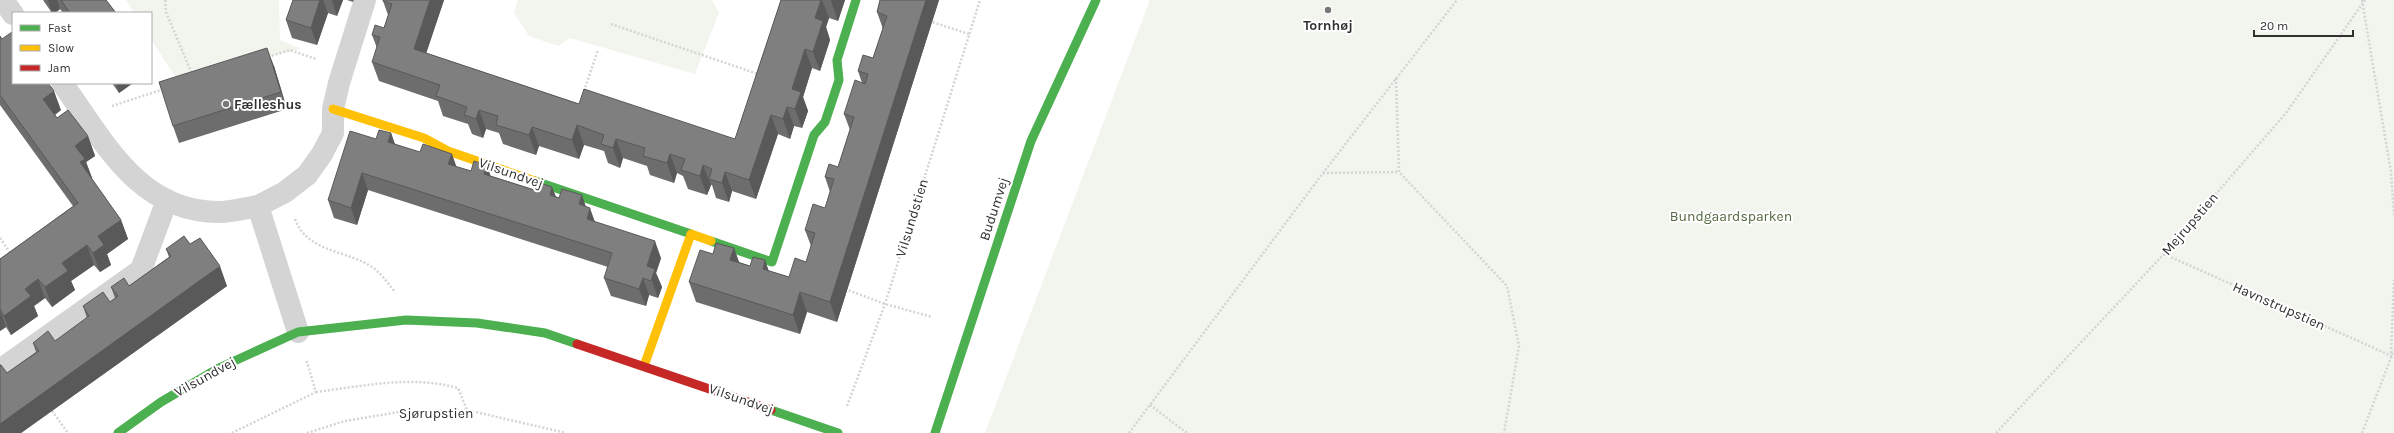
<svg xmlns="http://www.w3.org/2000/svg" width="2394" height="433" viewBox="0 0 2394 433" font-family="Karla,sans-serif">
	<rect width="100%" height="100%" fill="#fff"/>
	<g fill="#f1f5ed">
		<path d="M 126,0 L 279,0 L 280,40 L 301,49 L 176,78 L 151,39 L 151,13 L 134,13 Z"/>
		<path d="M 518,0 L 712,0 L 719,13 L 695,74 L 570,38 L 558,46 L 529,36 L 514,13 Z"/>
		<path d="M 1150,0 L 2394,0 L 2394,433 L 985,433 Z"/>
	</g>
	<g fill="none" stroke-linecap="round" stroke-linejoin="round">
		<g stroke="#d4d4d4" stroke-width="2.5" stroke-dasharray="2 2" stroke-linecap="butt">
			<path d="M 165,0 L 166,12 L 192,74"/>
			<path d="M 2362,0 L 2391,172 L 2394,215"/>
			<path d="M 929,21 L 969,34"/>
			<path d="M 611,24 L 758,74"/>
			<path d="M 268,57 L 290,50 L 316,59"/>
			<path d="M 1396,78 L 1399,172 L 1507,286 L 1519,346 L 1504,433"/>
			<path d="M 584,91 L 598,50"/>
			<path d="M 112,106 L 164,89"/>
			<path d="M 1323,173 L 1399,172"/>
			<path d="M 295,219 C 306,250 341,250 367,264 C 379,270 387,282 395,292"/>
			<path d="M 0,238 L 11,254"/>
			<path d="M 2164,254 L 2394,357"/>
			<path d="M 845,289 L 885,304 L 932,317"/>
			<path d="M 2391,353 L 2394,280"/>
			<path d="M 316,392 C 363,386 412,375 458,388 L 467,410"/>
			<path d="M 1150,405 L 1187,433"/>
			<path d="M 847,406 L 885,304 L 980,0"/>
			<path d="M 52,411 L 68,433"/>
			<path d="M 232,433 L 316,392 L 306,359"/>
			<path d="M 307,433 L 345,421 L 399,412 L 467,410 L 566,433"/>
			<path d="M 1129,433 L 1323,173 L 1457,0"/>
			<path d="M 1996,433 L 2164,254 L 2286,113 L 2365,0"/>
			<path d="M 2362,433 L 2394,350"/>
		</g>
		<g stroke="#d4d4d4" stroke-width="22">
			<path d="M 3,0 L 13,14"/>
			<path d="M 62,83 C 104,141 138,212 219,212 C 232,212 246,208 258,206"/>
			<path d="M 298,332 L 258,206 L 285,192 L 307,175 L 322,154 L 333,133 L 333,109 L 339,83 L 365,0"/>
			<path d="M 0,370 L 141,270 L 167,200"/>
		</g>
		<g stroke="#4caf50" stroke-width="9">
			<path d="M 535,181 L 691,234"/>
			<path d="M 711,241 L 772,262 L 814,135 L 825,122 L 839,80 L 837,60 L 856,0"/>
			<path d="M 771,410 L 838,433"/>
			<path d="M 118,433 L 161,402 L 219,368 L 298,332 L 406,320 L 477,323 L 545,333 L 577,344"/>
			<path d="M 935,433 L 1031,141 L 1096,0"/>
		</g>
		<g stroke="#ffc107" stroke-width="9">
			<path d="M 333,109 L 424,138 L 448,151 L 535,181"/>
			<path d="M 644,366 L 691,234 L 711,241"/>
		</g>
		<path stroke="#c62828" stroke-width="9" d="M 577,344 L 771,410"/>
	</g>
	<g fill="#6d6d6d">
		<path d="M 43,0 L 106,0 L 116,13 L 63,13 L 60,9 L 55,13 L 52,13 Z"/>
		<path d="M 293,0 L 343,0 L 337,16 L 328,13 L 317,45 L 292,38 L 286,20 Z"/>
		<path d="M 347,0 L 354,0 L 353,2 Z"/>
		<path d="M 444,0 L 426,53 L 579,104 L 735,139 L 781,0 L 845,0 L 838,21 L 829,18 L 826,27 L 830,40 L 820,71 L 812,68 L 803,97 L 808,111 L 802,128 L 794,126 L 790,139 L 778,134 L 756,199 L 732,191 L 729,202 L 716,198 L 712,185 L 711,185 L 707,195 L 688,189 L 683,176 L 677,173 L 674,183 L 650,175 L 647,166 L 623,158 L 620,168 L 608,163 L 604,151 L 584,145 L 579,159 L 539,146 L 536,155 L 503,144 L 499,133 L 486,129 L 483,138 L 472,134 L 468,124 L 443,116 L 438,101 L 379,81 L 372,62 L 377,48 L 372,35 L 384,28 L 388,15 L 383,1 Z"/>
		<path d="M 880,0 L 939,0 L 837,322 L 807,312 L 800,334 L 696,302 L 689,282 L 713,254 L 734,248 L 739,262 L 750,266 L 769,271 L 789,277 L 806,262 L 811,246 L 805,230 L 825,208 L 830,192 L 825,177 L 838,167 L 850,130 L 844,114 L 862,83 L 858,71 L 873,58 L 883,29 L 877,12 Z"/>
		<path d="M 0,36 L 13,83 L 61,110 L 55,115 L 57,118 L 88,136 L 95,156 L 86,162 L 92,178 L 91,178 L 121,220 L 128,239 L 107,254 L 111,265 L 100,272 L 94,265 L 71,281 L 75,290 L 52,307 L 45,298 L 34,306 L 38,316 L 11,335 L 6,327 L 0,331 L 0,259 L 73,206 L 0,105 Z"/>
		<path d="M 274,66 L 287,109 L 179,143 L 173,126 Z"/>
		<path d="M 112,83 L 133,83 L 119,93 Z"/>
		<path d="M 391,133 L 395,144 L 456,167 L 491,176 L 586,206 L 595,222 L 661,258 L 656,273 L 662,287 L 658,298 L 649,295 L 646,306 L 611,296 L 604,278 L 608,267 L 368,190 L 357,225 L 334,218 L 328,200 L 376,139 Z"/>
		<path d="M 190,244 L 227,286 L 21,433 L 0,433 L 7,373 L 36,352 L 33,343 L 55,341 L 87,318 L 83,306 L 110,302 L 115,298 L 111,287 L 129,286 L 169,257 L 166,249 Z"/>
	</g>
	<g fill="#595959">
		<path d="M 48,0 L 57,0 L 60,9 L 55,13 L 52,13 Z"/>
		<path d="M 320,0 L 323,0 L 328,13 L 317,45 L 311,28 Z"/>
		<path d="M 332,0 L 343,0 L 337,16 Z"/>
		<path d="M 430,0 L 444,0 L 421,69 L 414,49 Z"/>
		<path d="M 821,0 L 822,0 L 829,18 L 826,27 L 830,40 L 820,71 L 813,52 L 815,18 Z"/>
		<path d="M 831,0 L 845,0 L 838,21 L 831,1 Z"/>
		<path d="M 926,0 L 939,0 L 837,322 L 830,302 Z"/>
		<path d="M 267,48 L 274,66 L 287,109 L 281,92 Z"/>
		<path d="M 805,49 L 812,68 L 803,97 L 808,111 L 802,128 L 795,109 L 792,89 Z"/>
		<path d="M 116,83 L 133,83 L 119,93 Z"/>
		<path d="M 54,91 L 61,110 L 50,118 L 43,99 Z"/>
		<path d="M 787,107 L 794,126 L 790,139 L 783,119 Z"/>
		<path d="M 479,110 L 486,129 L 483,138 L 476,119 Z"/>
		<path d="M 771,115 L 778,134 L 756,199 L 749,180 Z"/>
		<path d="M 577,125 L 584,145 L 579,159 L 572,140 Z"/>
		<path d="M 532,127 L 539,146 L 536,155 L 529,135 Z"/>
		<path d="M 391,133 L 397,151 L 388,142 Z"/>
		<path d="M 88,136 L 95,156 L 86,162 L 92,178 L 87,182 L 80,162 L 75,146 Z"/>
		<path d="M 616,139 L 623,158 L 620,168 L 613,148 Z"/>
		<path d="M 452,154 L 458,171 L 448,164 Z"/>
		<path d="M 670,154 L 677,173 L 674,183 L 667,163 Z"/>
		<path d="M 487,165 L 493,183 L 484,174 Z"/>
		<path d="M 703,165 L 711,185 L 707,195 L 700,176 Z"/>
		<path d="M 725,172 L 732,191 L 729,202 L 722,183 Z"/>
		<path d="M 362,173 L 368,190 L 357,225 L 351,208 Z"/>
		<path d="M 552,187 L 559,204 L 550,195 Z"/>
		<path d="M 582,195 L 588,213 L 579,204 Z"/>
		<path d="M 590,208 L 596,225 L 587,219 Z"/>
		<path d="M 121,220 L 128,239 L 107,254 L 111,265 L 100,272 L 93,253 L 98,236 Z"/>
		<path d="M 655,241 L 661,258 L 656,273 L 662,287 L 658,298 L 647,266 Z"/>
		<path d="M 87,245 L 94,265 L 71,281 L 75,290 L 52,307 L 45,287 L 62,263 Z"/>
		<path d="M 734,248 L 741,268 L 730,260 Z"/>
		<path d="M 765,260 L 772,280 L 763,269 Z"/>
		<path d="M 220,266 L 227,286 L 21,433 L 0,433 L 0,424 Z"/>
		<path d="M 643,278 L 649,295 L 646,306 L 639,289 Z"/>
		<path d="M 38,279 L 45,298 L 34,306 L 38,316 L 11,335 L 4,316 L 25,289 Z"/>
		<path d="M 800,292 L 807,312 L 800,334 L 793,315 Z"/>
		<path d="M 0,311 L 6,327 L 0,331 Z"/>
	</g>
	<g fill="#7f7f7f" stroke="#595959">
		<path d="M 61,0 L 106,0 L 116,13 L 70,13 Z"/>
		<path d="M 293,0 L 320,0 L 311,28 L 286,20 Z"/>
		<path d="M 383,0 L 430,0 L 414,49 L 579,104 L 584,89 L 735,139 L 781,0 L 821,0 L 815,18 L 823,21 L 813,52 L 805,49 L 792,89 L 801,92 L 795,109 L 787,107 L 783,119 L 771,115 L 749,180 L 725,172 L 722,183 L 709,179 L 712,169 L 703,165 L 700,176 L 681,170 L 685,159 L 670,154 L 667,163 L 643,156 L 645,148 L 616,139 L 613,148 L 601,144 L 604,135 L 577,125 L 572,140 L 532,127 L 529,135 L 496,125 L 498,116 L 479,110 L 476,119 L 464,115 L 467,107 L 436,96 L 440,85 L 372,62 L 380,37 L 372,35 L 375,25 L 384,28 L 392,4 L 383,1 Z"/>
		<path d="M 880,0 L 926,0 L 830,302 L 800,292 L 793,315 L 689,282 L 700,250 L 713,254 L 716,243 L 734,248 L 730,260 L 750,266 L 753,257 L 765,260 L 763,269 L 789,277 L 795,258 L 806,262 L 815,233 L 805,230 L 813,204 L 825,208 L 834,179 L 825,177 L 829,164 L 838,167 L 854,117 L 844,114 L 855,80 L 865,84 L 868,74 L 858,71 L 863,55 L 873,58 L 887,16 L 877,12 Z"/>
		<path d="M 12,32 L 13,33 L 13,83 L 48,83 L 54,91 L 43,99 L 57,118 L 68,110 L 88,136 L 75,146 L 85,159 L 80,162 L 121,220 L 98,236 L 104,245 L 93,253 L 87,245 L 62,263 L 68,271 L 45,287 L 38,279 L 25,289 L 31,296 L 4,316 L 0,309 L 0,259 L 78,203 L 0,95 L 0,36 L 2,39 Z"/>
		<path d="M 267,48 L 281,92 L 173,126 L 159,82 Z"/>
		<path d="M 379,130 L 391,133 L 388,142 L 420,152 L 423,144 L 452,154 L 448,164 L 471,171 L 474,161 L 487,165 L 484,174 L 534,190 L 537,182 L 552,187 L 550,195 L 559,198 L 562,189 L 582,195 L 579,204 L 590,208 L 587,219 L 655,241 L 647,266 L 655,269 L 651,281 L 643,278 L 639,289 L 604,278 L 612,253 L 362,173 L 351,208 L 328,200 L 350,131 L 376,139 Z"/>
		<path d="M 184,236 L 190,244 L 200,238 L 220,266 L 0,424 L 0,365 L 1,365 L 7,373 L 24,361 L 39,351 L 33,343 L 48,331 L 55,341 L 89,316 L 83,306 L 103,292 L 110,302 L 118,296 L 111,287 L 124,278 L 129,286 L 171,256 L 166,249 Z"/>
	</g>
	<g fill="#787878" stroke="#fff" stroke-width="1.5">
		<circle cx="1328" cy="10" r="4"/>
		<circle cx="226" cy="104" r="4"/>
	</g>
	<g text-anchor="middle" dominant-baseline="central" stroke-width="4" stroke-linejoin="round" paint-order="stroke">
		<g font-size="14" font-weight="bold" fill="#303030" stroke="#fff">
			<text x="1328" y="25">Tornhøj</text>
			<text x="234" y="104" text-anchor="start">Fælleshus</text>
		</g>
		<g font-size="14" fill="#303030" stroke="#fff">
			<text transform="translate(511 173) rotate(19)">Vilsundvej</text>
			<text transform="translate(994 209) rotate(-72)">Budumvej</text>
			<text transform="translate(912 218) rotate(-73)">Vilsundstien</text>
			<text transform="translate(2190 224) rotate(-49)">Mejrupstien</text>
			<text transform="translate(2279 306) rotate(24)">Havnstrupstien</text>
			<text transform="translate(205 377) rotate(-29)">Vilsundvej</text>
			<text transform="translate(741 399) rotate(19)">Vilsundvej</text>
			<text x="436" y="413">Sjørupstien</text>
		</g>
		<g font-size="14" fill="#536940" stroke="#fff">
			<text x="1731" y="216">Bundgaardsparken</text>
		</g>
	</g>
	<rect x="12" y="12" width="140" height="72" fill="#ffffff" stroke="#acacac"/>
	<rect x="20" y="25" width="20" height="6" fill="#4caf50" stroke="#acacac"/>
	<text x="48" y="32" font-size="12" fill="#303030">Fast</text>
	<rect x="20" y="45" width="20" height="6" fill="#ffc107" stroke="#acacac"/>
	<text x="48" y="52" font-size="12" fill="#303030">Slow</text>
	<rect x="20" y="65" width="20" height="6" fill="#c62828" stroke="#acacac"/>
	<text x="48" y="72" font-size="12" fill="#303030">Jam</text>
	<path d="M2254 30v6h99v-6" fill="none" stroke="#303030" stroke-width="2"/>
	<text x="2260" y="30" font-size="12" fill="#303030" stroke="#ffffff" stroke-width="3" paint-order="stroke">20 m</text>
</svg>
